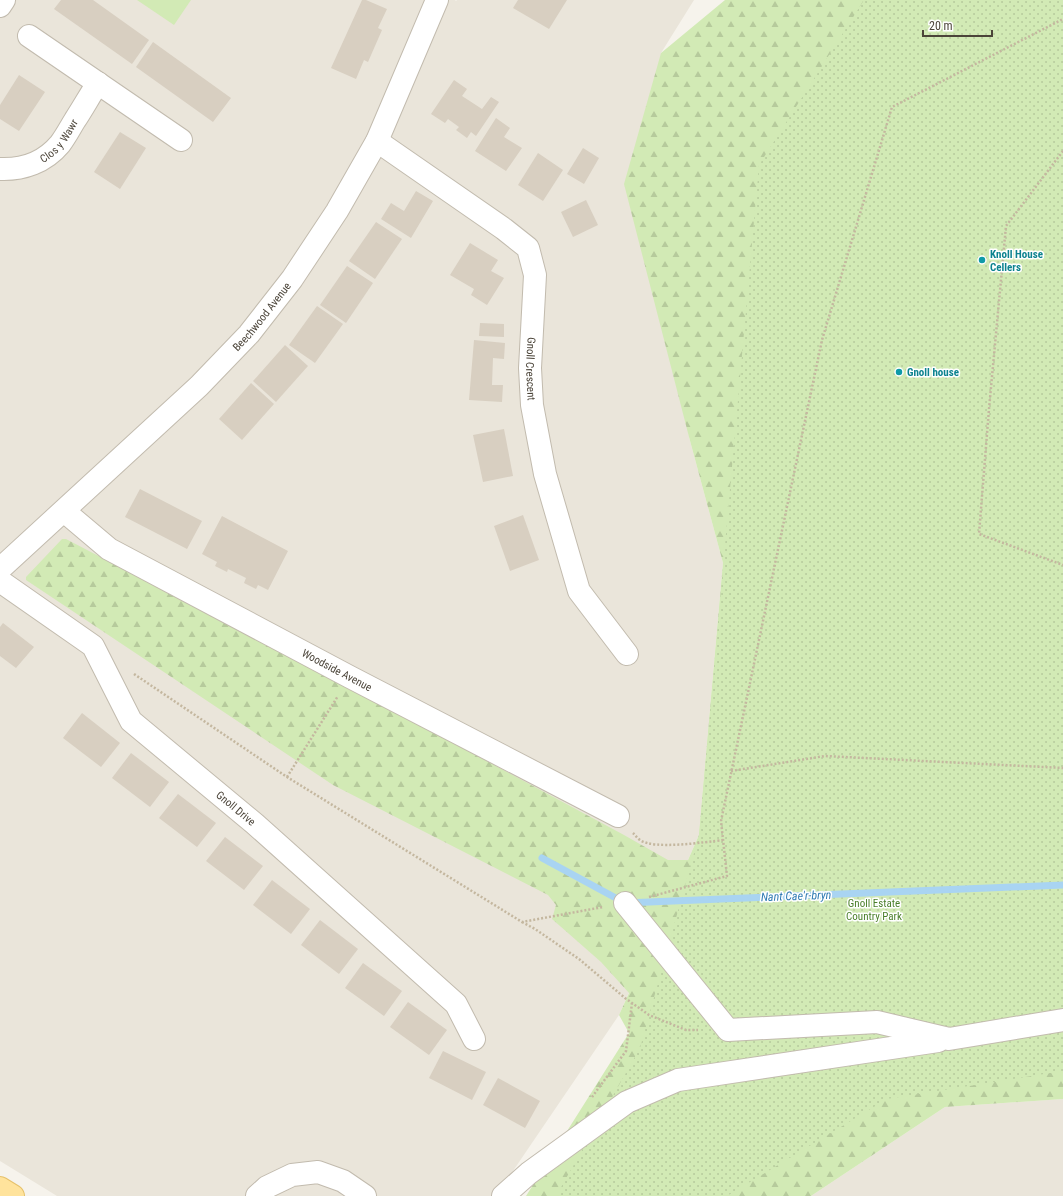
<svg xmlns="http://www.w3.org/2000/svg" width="1063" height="1196" viewBox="0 0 1063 1196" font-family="'Roboto Condensed',sans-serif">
	<defs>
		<pattern id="forest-firs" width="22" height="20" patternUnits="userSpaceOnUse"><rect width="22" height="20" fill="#d2eab5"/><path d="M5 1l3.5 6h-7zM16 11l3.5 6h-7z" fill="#b6ca9c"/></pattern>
		<pattern id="park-dots" width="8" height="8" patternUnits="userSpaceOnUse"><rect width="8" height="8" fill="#d2eab5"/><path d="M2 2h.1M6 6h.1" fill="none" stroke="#b6ca9c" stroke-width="1.8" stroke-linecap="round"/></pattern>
	</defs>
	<rect width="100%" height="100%" fill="#f6f3ec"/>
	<g fill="#eae5da">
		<path d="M 0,0 L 455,0 L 456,1 L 457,0 L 694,0 L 661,53 L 689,437 L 723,563 L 699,835 L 619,1015 L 496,1196 L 57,1196 L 0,1161 Z"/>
		<path d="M 1063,1099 L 1063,1196 L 811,1196 L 945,1107 Z"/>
	</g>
	<path fill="#d2eab5" d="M 137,0 L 191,0 L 174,25 Z"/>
	<path fill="url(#forest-firs)" d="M 725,0 L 1063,0 L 1063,1099 L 945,1107 L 811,1196 L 526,1196 L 629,1033 L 619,1015 L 629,993 L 601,962 L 552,919 L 556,905 L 548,895 L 333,785 L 26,580 L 26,577 L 62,539 L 66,539 L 346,685 L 624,835 L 668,860 L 688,860 L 699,835 L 723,563 L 689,437 L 624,184 L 661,53 Z"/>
	<path fill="url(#park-dots)" d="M 864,0 L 1063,0 L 1063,1071 L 887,1099 L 727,1196 L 556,1196 L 640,1048 L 699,835 L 759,165 Z"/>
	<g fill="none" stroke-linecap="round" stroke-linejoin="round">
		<path stroke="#a9d4f2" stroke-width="7" d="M 542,858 L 625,903 L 1063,885"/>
	</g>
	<g fill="#d8cfc1">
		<path d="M 61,0 L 93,0 L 149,40 L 132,64 L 54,9 Z"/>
		<path d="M 362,0 L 366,0 L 387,9 L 378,28 L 382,30 L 368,62 L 364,60 L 356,79 L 331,68 Z"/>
		<path d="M 518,0 L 567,0 L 549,29 L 513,8 Z"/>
		<path d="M 153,42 L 231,98 L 213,122 L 136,67 Z"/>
		<path d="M 19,75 L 45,92 L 19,131 L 0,119 L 0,105 Z"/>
		<path d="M 454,80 L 467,89 L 462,96 L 482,109 L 491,97 L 499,102 L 476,136 L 471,132 L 467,138 L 456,130 L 459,127 L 448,119 L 445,123 L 431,114 Z"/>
		<path d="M 496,118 L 510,128 L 504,137 L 522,148 L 506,171 L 475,151 Z"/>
		<path d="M 120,132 L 146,148 L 120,189 L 94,172 Z"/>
		<path d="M 583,148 L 599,158 L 584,184 L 567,174 Z"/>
		<path d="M 538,153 L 563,170 L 543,201 L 518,185 Z"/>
		<path d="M 416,191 L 433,201 L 411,238 L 381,219 L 391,203 L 404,211 Z"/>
		<path d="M 586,200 L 598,225 L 573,237 L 561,212 Z"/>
		<path d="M 376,222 L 402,239 L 375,279 L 349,261 Z"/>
		<path d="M 470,243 L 498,260 L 491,271 L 504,278 L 487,305 L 471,295 L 474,289 L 450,275 Z"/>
		<path d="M 347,266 L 373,283 L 346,323 L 320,305 Z"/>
		<path d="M 317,306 L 343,324 L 315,363 L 289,345 Z"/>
		<path d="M 480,323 L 504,324 L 504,337 L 479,336 Z"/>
		<path d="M 474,340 L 505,343 L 504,359 L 493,358 L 492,385 L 503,385 L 502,402 L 469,400 Z"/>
		<path d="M 285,345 L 308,366 L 276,402 L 253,381 Z"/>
		<path d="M 251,383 L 274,404 L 242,440 L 219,419 Z"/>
		<path d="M 504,429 L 513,476 L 483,482 L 473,435 Z"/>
		<path d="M 140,489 L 202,521 L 187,549 L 125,517 Z"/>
		<path d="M 523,515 L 539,560 L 510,571 L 494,526 Z"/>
		<path d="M 222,516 L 288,551 L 268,590 L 258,585 L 256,589 L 244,583 L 246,578 L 228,569 L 227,572 L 215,566 L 217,562 L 202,554 Z"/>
		<path d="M 3,623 L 34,647 L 16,668 L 0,656 L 0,627 Z"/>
		<path d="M 82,713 L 120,743 L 101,767 L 63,738 Z"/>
		<path d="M 131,753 L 169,782 L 150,807 L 112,778 Z"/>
		<path d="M 178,794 L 216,823 L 197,847 L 159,818 Z"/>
		<path d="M 225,837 L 263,866 L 244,890 L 206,861 Z"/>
		<path d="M 272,880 L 310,909 L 291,934 L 253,905 Z"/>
		<path d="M 320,920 L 358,949 L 339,974 L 301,945 Z"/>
		<path d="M 363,963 L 402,991 L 384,1016 L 345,988 Z"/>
		<path d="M 408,1002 L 447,1030 L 429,1055 L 390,1027 Z"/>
		<path d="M 443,1051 L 486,1072 L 472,1100 L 429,1078 Z"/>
		<path d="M 498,1078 L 540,1101 L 525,1128 L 483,1105 Z"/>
	</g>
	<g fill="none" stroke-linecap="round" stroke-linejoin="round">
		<defs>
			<g id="minor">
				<path d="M 0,6 L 4,0"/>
				<path d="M 29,36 L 181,140"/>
				<path id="s1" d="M 377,141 L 504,229 L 528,248 L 535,275 L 530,368 L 532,405 L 545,474 L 579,591 L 627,654"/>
				<path id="s2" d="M 0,169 C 23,170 45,162 60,144 C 66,136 70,128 75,120 C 83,108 90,95 98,83"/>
				<path id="s3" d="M 64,511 L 109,549 L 350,677 L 618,816"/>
				<path id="s4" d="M 0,569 L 199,386 L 249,334 L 292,279 L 337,211 L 377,141 L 437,0"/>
				<path id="s5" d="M 0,581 L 93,646 L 131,721 L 255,824 L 456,1004 L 474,1039"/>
				<path d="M 625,903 L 728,1030 L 877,1022 L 949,1039 L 1063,1020"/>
				<path d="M 257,1196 L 267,1187 L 292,1175 L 318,1172 L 343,1181 L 365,1196"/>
				<path d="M 503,1196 L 529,1173 L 627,1102 L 678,1080 L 938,1041"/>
			</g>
			<path id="major" d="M 0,1188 L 13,1196"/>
		</defs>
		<use href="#minor" stroke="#c2bbae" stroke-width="24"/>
		<use href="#major" stroke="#e6c16a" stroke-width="24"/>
		<g stroke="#c4b79f" stroke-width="2.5" stroke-dasharray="2 2" stroke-linecap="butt">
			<path d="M 1063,151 L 1006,226 L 989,409 L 979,534 L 1063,565"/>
			<path d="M 134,674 L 287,777 L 522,922 L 603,907"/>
			<path d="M 731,771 L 825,756 L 1063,768"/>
			<path d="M 287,777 L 338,696"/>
			<path d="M 633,833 C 635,835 637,838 640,840 C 654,850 705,842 723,840"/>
			<path d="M 649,897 L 727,876 L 721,821 L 822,340 L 892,107 L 1063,19"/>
			<path d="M 522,922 L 535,929 L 579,959 L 625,998 L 649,1015 L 686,1030 L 698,1030"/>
			<path d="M 592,1097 L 626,1051 L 632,1003"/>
		</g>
		<use href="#minor" stroke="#fff" stroke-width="22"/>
		<use href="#major" stroke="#ffe39c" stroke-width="22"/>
	</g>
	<g fill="#0f9aa8" stroke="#fff" stroke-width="1.5">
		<circle cx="982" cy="260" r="4"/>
		<circle cx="899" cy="372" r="4"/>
	</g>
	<g text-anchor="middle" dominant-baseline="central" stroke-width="3" stroke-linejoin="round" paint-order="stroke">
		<g font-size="11" fill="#4b4439" stroke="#fff">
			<text stroke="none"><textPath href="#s2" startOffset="69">Clos y Wawr</textPath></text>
			<text stroke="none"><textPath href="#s4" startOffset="364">Beechwood Avenue</textPath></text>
			<text stroke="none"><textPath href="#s1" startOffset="307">Gnoll Crescent</textPath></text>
			<text stroke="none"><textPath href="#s3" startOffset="317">Woodside Avenue</textPath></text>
			<text stroke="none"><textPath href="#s5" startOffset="334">Gnoll Drive</textPath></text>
		</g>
		<g font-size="11" font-weight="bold" fill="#0d838f" stroke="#fff" text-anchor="start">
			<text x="990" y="254">Knoll House<tspan x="990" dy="13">Cellers</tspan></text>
			<text x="907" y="372">Gnoll house</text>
		</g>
		<g font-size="11" fill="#4a7f2a" stroke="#fff">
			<text x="874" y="903">Gnoll Estate<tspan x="874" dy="13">Country Park</tspan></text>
		</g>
		<g font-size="12" font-style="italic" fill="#2e7ab2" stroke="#fff">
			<text transform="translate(796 896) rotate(-2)">Nant Cae'r-bryn</text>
		</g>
	</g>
	<path d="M923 30v6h69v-6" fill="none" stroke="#4b4439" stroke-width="2"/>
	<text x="929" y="30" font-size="12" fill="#4b4439" stroke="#ffffff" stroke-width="3" paint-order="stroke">20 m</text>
</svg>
